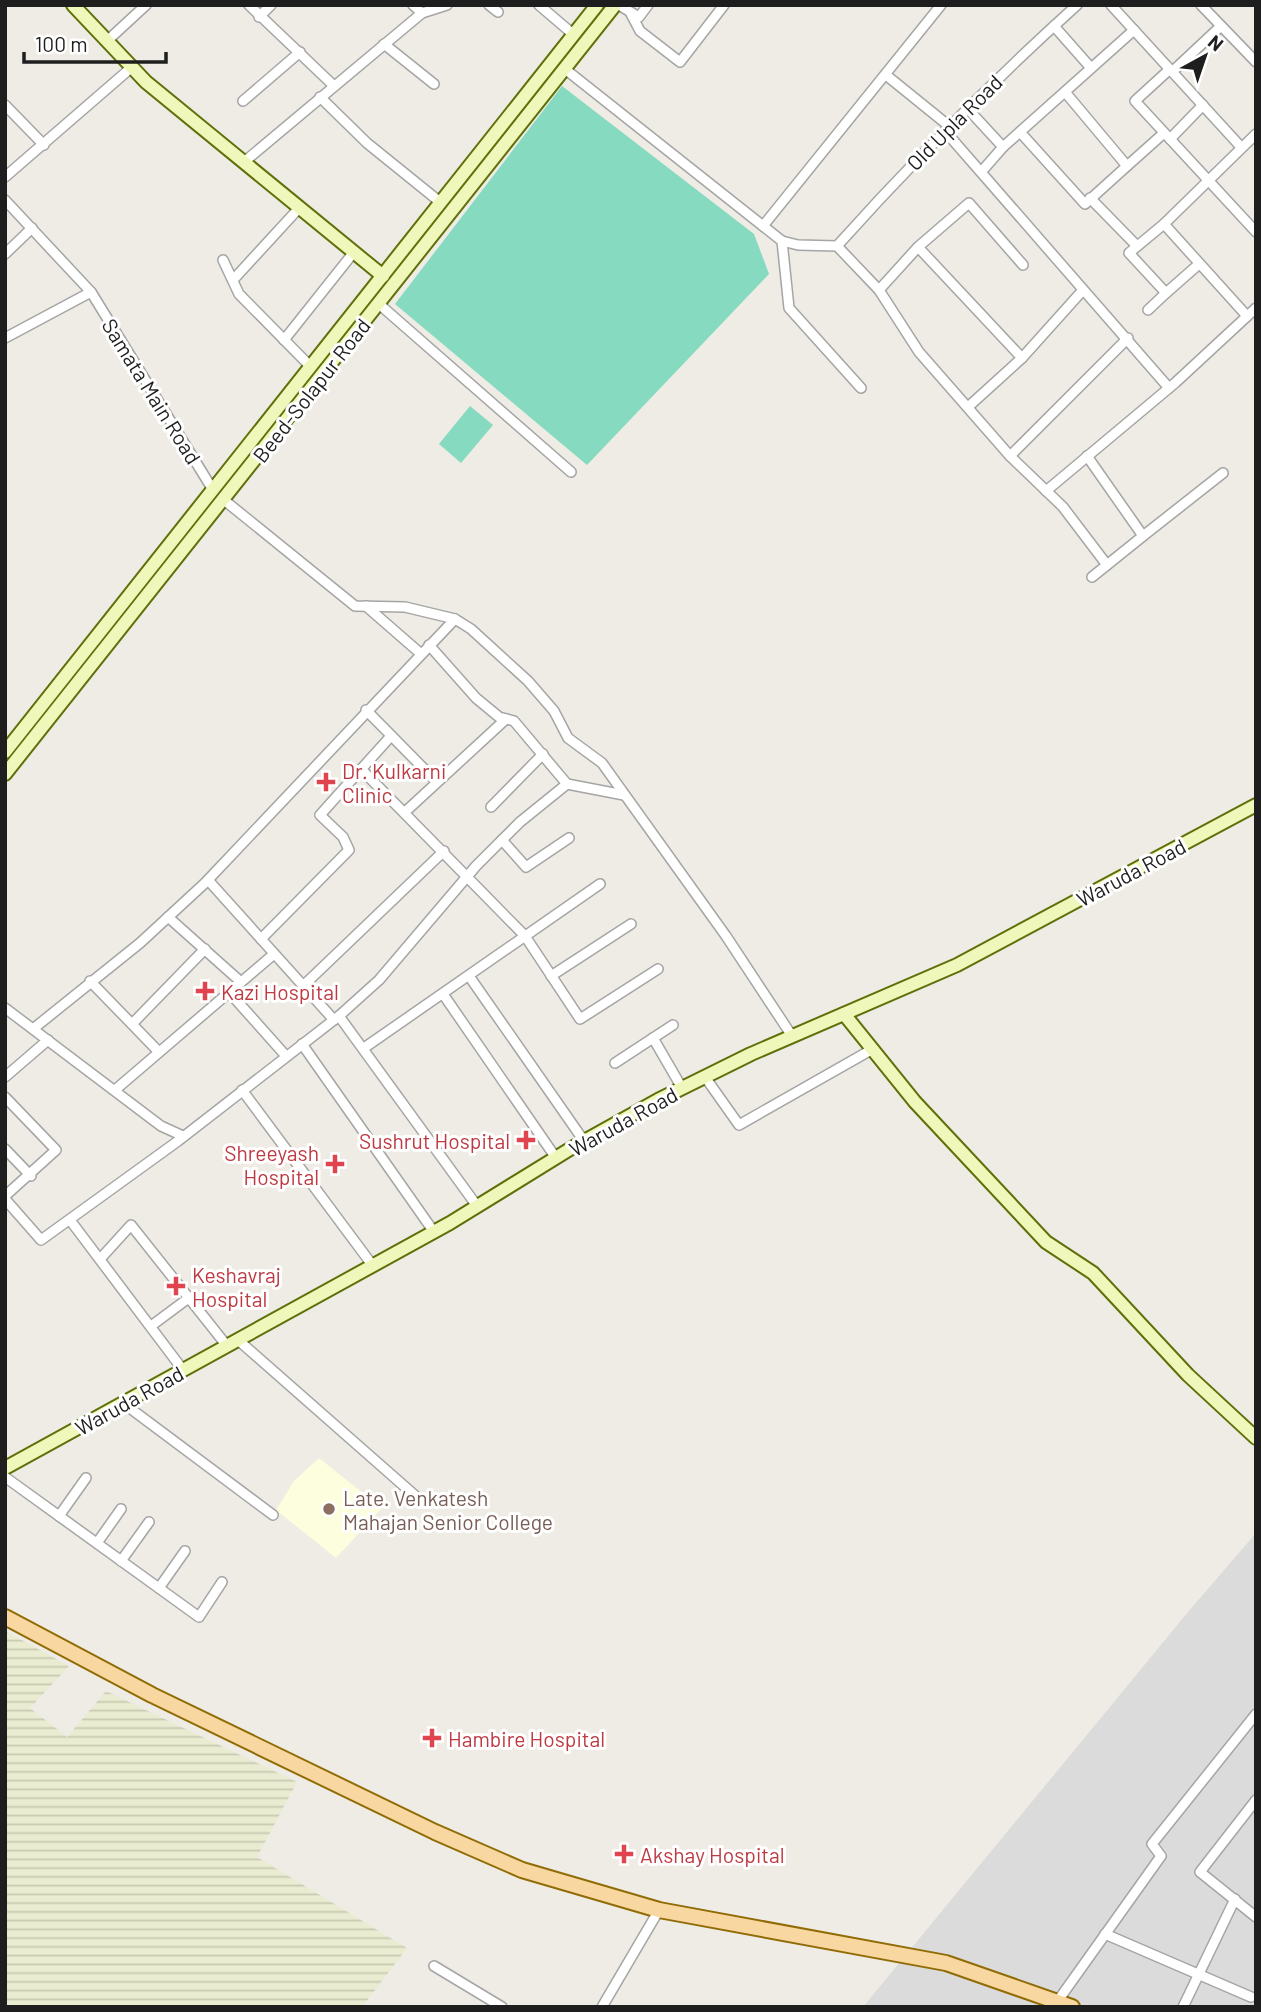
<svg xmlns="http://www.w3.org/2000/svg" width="1261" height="2012" viewBox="0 0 1261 2012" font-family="Barlow,sans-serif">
	<defs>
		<pattern id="farmland-rules" width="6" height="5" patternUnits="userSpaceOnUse" patternTransform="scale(1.75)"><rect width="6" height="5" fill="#e9ecd0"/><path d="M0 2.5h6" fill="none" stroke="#c7cab2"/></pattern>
	</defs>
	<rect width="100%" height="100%" fill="#eeece4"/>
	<path fill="#dcdbdb" d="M 1256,1533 L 1256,2007 L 863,2007 L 1188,1612 Z"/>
	<path fill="#fcfede" d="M 319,1458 L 382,1508 L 336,1558 L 276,1510 L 294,1481 Z"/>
	<path fill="url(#farmland-rules)" d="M 5,1631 L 69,1666 L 30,1708 L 67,1737 L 106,1691 L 297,1782 L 257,1857 L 407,1948 L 362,2007 L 5,2007 Z"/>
	<g fill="#85dabf">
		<path d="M 562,86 L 754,234 L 769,274 L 587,465 L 395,304 Z"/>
		<path d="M 470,406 L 493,425 L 461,463 L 439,444 Z"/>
	</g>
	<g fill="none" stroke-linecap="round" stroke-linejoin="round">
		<defs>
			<g id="street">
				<path d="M 249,5 L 333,85"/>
				<path d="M 413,5 L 422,13"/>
				<path d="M 489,5 L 498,12"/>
				<path d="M 539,5 L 574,35"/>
				<path d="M 619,5 L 639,17 L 648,5"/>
				<path d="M 1111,5 L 1241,147"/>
				<path d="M 1201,5 L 1256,62"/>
				<path d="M 631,14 L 640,31 L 680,62 L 724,5"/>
				<path d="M 259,17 L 271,5"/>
				<path d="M 1054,26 L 1091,68"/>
				<path d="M 107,41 L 146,5"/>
				<path d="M 384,44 L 434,84"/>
				<path d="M 565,69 L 782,241 L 798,245 L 837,246 L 879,290 L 919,352 L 1010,456 L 1063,507 L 1107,565"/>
				<path d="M 1170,69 L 1135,101 L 1256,232"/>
				<path d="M 1173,71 L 1221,26"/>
				<path d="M 886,75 L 949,126"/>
				<path d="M 320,97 L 367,143 L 440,202"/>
				<path d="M 243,101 L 300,52"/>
				<path d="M 5,105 L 44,145"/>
				<path d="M 967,108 L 1003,147 L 1134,30"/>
				<path d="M 945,131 L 1169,388"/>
				<path d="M 1020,132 L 1085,204 L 1127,166 L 1065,92"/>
				<path d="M 1170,139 L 1203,105"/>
				<path d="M 244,162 L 422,13 L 447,5"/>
				<path d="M 1127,166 L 1164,133"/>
				<path d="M 982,171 L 1003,147"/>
				<path d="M 5,177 L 132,67"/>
				<path d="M 1090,198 L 1137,246"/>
				<path d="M 5,200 L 91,292 L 213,490"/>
				<path d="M 1164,224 L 1256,134"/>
				<path d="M 763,226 L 941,5"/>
				<path d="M 782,241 L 789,308 L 861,388"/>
				<path d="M 837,246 C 913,161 993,81 1077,5"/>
				<path d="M 918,247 L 1022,358"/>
				<path d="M 5,254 L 32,228"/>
				<path d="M 223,260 L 239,294 L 311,367"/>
				<path d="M 1199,264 L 1166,293 L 1129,253 L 1164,224 L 1247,316"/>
				<path d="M 233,280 L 300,207"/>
				<path d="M 879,290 L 918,247 L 969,203 L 1023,265"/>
				<path d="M 379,304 L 571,472"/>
				<path d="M 1148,310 L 1166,293"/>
				<path d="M 5,338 L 91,292"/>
				<path d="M 284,340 L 354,252"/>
				<path d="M 968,407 L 1022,358 L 1083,290"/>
				<path d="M 1010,456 L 1128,338"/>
				<path d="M 1087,456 L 1143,536 L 1092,577"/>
				<path d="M 1046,491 L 1175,383 L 1256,308"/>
				<path d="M 224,500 L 355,606 L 405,607 L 455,619 L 471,629 L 528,681 L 554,711 L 568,738 L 602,763 L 726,936 L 792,1036"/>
				<path d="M 1143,536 L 1223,473"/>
				<path d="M 366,606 L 420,653"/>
				<path d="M 429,645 L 476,698 L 499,717 L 514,721 L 567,784 L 624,795"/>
				<path d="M 366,710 L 437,782"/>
				<path d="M 361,769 L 525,936 L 580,1019 L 658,969"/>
				<path d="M 491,807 L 543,754"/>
				<path d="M 405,812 L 506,719"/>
				<path d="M 502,840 L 526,867 L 569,838"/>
				<path d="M 208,880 L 334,1020"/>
				<path d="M 168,917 L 241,982"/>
				<path d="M 261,939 L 349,850 L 343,837 L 320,815 L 391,736"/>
				<path d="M 469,976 L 584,1141"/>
				<path d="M 551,976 L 631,924"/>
				<path d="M 90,981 L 158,1051"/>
				<path d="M 303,986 L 444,851"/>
				<path d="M 229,992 L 286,1056"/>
				<path d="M 443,994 L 556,1158"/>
				<path d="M 5,1008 L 161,1126 L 183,1136"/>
				<path d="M 339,1016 L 477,1206"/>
				<path d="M 132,1024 L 205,949"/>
				<path d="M 33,1029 L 140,943 L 205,883 L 455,619"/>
				<path d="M 653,1038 L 682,1088"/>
				<path d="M 302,1044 L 434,1232"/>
				<path d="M 364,1048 L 600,884"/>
				<path d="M 615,1063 L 673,1025"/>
				<path d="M 5,1077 L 48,1040"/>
				<path d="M 705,1077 L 739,1125 L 871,1050"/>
				<path d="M 115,1090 L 274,954"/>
				<path d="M 242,1090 L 373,1266"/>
				<path d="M 5,1097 L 56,1150 L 5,1196"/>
				<path d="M 5,1149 L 31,1176"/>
				<path d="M 5,1199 L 41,1240 L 178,1141 L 339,1016 L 379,980 L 476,866 L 520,822 L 567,784"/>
				<path d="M 70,1220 L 183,1370"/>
				<path d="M 101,1258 L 131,1225 L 227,1346"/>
				<path d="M 151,1326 L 190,1297"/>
				<path d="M 238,1340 L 420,1500"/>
				<path d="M 123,1403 L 273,1515"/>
				<path d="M 5,1477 L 199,1617 L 222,1582"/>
				<path d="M 59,1516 L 86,1478"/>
				<path d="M 97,1543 L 121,1509"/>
				<path d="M 121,1561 L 149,1522"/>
				<path d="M 159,1588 L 185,1551"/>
				<path d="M 1256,1800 L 1200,1872 L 1256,1917"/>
				<path d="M 1105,1934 L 1251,1997"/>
				<path d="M 434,1966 L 502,2007"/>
				<path d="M 1057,2002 L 1161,1856 L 1152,1844 L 1256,1714"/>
				<path d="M 602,2007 L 659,1910"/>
				<path d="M 1183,2007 L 1235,1899"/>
			</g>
			<g id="secondary">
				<path d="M 73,5 L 146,82 L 383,276"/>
				<path d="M 5,752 L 597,5"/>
				<path d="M 5,774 L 615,5"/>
				<path d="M 844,1014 L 915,1102 L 1046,1242 L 1093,1273 L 1188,1375 L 1256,1438"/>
				<path d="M 5,1468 L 450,1223 L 570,1149 L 658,1100 L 751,1054 L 957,965 L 1256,805"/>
			</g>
			<path id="primary" d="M 5,1617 L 152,1695 L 435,1832 L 522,1870 L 659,1910 L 946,1963 L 1072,2007"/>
		</defs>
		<use href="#street" stroke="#a5a5a5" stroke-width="12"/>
		<use href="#secondary" stroke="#5f7009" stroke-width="16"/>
		<use href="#primary" stroke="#916c06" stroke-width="18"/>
		<use href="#street" stroke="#fff" stroke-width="9"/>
		<use href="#secondary" stroke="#f0f7ba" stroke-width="12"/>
		<use href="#primary" stroke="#f8d7a0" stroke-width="14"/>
	</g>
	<g fill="#e0444e" stroke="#fff" stroke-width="2.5">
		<path d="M322.5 771.5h7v7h7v7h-7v7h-7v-7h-7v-7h7z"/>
		<path d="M201.5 980.5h7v7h7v7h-7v7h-7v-7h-7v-7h7z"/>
		<path d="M522.5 1129.5h7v7h7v7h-7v7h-7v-7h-7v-7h7z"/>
		<path d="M331.5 1153.5h7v7h7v7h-7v7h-7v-7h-7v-7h7z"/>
		<path d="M172.5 1275.5h7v7h7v7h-7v7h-7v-7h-7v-7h7z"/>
		<path d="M428.5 1727.5h7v7h7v7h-7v7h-7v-7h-7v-7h7z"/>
		<path d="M620.5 1843.5h7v7h7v7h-7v7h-7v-7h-7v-7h7z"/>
	</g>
	<circle fill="#8d6e63" stroke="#fff" stroke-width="2.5" cx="329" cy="1509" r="7"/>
	<g text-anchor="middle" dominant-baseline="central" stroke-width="6" stroke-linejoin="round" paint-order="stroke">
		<g font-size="21" fill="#1e1e1e" stroke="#fff">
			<text transform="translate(954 122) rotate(-45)">Old Upla Road</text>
			<text transform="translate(311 390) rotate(-52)">Beed-Solapur Road</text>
			<text transform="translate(152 391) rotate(58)">Samata Main Road</text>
			<text transform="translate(1131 872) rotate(-28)">Waruda Road</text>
			<text transform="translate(623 1121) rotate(-29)">Waruda Road</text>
			<text transform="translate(129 1400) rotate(-29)">Waruda Road</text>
		</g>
		<g font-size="21" fill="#be3a42" stroke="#fff" text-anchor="start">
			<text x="342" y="770">Dr. Kulkarni<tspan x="342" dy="24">Clinic</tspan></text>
			<text x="221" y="991">Kazi Hospital</text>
			<text x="510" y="1140" text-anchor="end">Sushrut Hospital</text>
			<text x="319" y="1152" text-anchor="end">Shreeyash<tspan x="319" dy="24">Hospital</tspan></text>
			<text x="192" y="1274">Keshavraj<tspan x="192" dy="24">Hospital</tspan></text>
			<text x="448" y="1738">Hambire Hospital</text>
			<text x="640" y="1854">Akshay Hospital</text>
		</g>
		<g font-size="21" fill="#785e54" stroke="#fff" text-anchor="start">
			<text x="343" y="1497">Late. Venkatesh<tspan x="343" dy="24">Mahajan Senior College</tspan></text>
		</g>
	</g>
	<rect width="1261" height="2012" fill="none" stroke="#1e1e1e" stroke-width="14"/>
	<g transform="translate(1205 56) rotate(40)" stroke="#ffffff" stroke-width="5" paint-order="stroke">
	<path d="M0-5L12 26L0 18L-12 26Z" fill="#1e1e1e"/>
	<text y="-10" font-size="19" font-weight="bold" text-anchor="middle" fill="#1e1e1e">N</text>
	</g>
	<path d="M24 52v10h142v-10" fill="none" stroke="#1e1e1e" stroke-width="3.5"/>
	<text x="35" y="52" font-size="21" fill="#1e1e1e" stroke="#ffffff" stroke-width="5" paint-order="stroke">100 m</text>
</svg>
